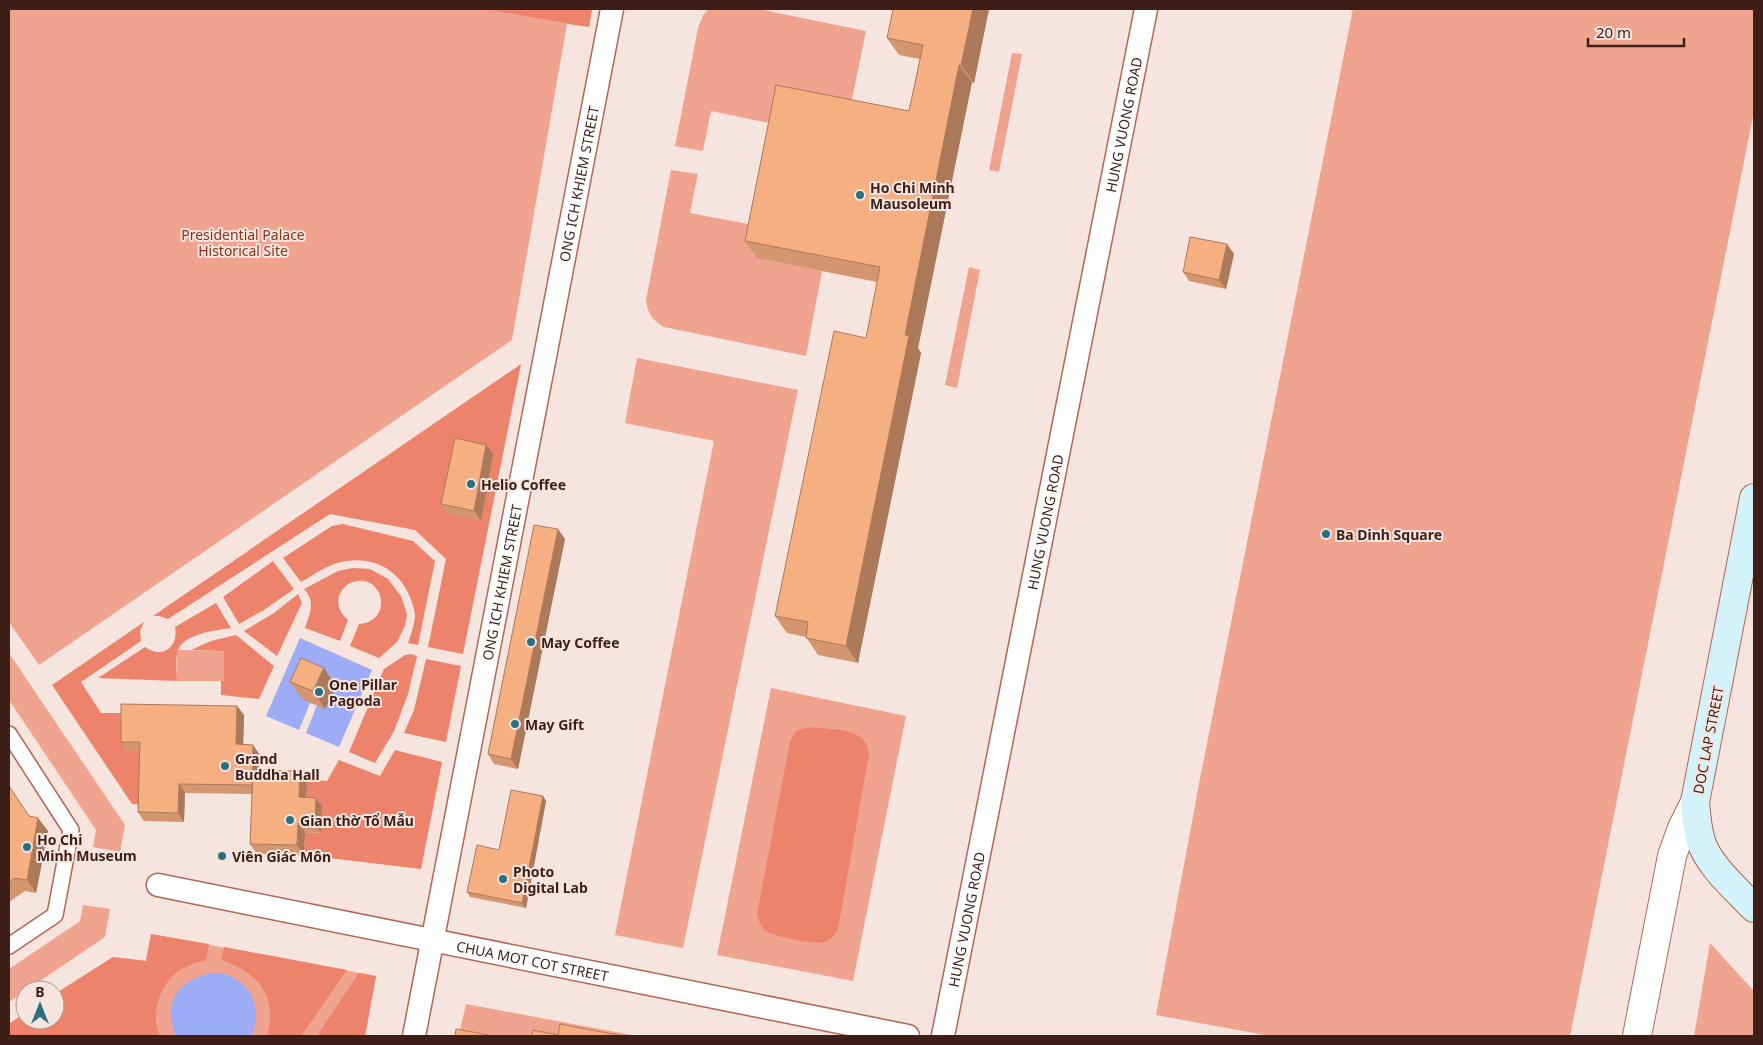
<svg xmlns="http://www.w3.org/2000/svg" width="1763" height="1045" viewBox="0 0 1763 1045" font-family="'Noto Sans',sans-serif">
	<rect width="100%" height="100%" fill="#f6e4df"/>
	<g fill="#f0a38f" fill-rule="evenodd">
		<path d="M 9,9 L 592,9 L 589,27 L 567,24 L 512,340 L 39,665 L 9,622 Z"/>
		<path d="M 709,9 L 758,9 L 866,31 L 849,114 L 784,126 L 711,111 L 703,151 L 675,146 L 698,28 L 703,15 Z"/>
		<path d="M 1353,9 L 1754,9 L 1754,111 L 1570,1036 L 1270,1036 L 1156,1015 L 1199,784 Z"/>
		<path d="M 1012,53 L 1022,54 L 999,172 L 989,170 Z"/>
		<path d="M 671,170 L 698,174 L 690,213 L 764,227 L 758,258 L 822,271 L 806,356 L 664,327 C 652,320 648,314 646,300 Z"/>
		<path d="M 969,267 L 980,270 L 957,388 L 945,385 Z"/>
		<path d="M 637,358 L 798,390 L 683,948 L 615,935 L 714,441 L 625,423 Z"/>
		<path d="M 177,650 L 224,651 L 224,681 L 177,681 Z"/>
		<path d="M 9,653 L 125,825 L 120,852 L 93,847 L 96,830 L 9,700 Z"/>
		<path d="M 771,688 L 906,716 L 853,981 L 717,955 ZM 809,727 C 829,728 850,728 866,742 Z"/>
		<path d="M 83,905 L 110,909 L 105,937 L 9,1002 L 9,969 L 80,921 Z"/>
		<path d="M 151,934 L 376,976 L 365,1036 L 9,1036 L 9,1024 L 25,1013 L 25,1020 L 55,1020 L 55,994 L 113,957 L 146,961 Z"/>
		<path d="M 1710,943 L 1754,991 L 1754,1036 L 1694,1036 Z"/>
		<path d="M 466,1004 L 632,1035 L 632,1036 L 490,1036 L 460,1030 Z"/>
	</g>
	<g fill="#ed836a">
		<path d="M 484,9 L 592,9 L 589,27 Z"/>
		<path d="M 521,364 L 463,654 L 428,647 L 446,559 L 415,530 L 330,514 L 168,619 L 159,616 L 153,616 Z"/>
		<path d="M 343,524 L 413,541 L 435,561 L 418,645 L 408,643 C 411,634 414,626 415,617 C 415,609 412,602 409,595 C 398,569 373,557 346,561 C 330,563 315,574 301,582 L 283,558 L 332,526 Z"/>
		<path d="M 273,561 L 294,589 L 264,610 L 239,624 L 223,597 Z"/>
		<path d="M 353,568 L 370,569 L 388,579 L 401,596 L 407,614 L 405,626 L 397,642 L 379,658 L 350,646 L 359,624 C 395,621 383,572 353,582 C 346,584 342,589 339,596 C 336,605 341,614 348,620 L 340,641 L 305,628 C 310,613 316,602 304,589 L 338,571 Z"/>
		<path d="M 298,594 L 302,603 L 277,656 L 244,631 L 274,613 Z"/>
		<path d="M 216,603 L 231,628 C 216,630 184,634 178,650 C 175,658 177,672 177,681 L 98,678 L 145,647 C 162,659 179,648 175,627 Z"/>
		<path d="M 144,622 L 140,631 L 141,641 L 81,682 L 101,713 L 128,713 L 191,751 L 190,793 L 146,792 L 145,805 L 132,804 L 52,685 Z"/>
		<path d="M 236,635 L 274,666 L 259,699 L 221,695 L 221,681 L 224,681 L 224,651 L 191,650 L 211,641 Z"/>
		<path d="M 412,654 L 417,656 L 408,694 L 394,731 L 375,763 L 349,752 L 384,669 L 405,655 Z"/>
		<path d="M 426,659 L 461,666 L 446,742 L 404,733 L 414,710 Z"/>
		<path d="M 809,727 C 824,728 857,728 866,743 C 867,746 868,751 869,754 L 838,929 C 835,935 832,940 824,942 C 814,945 775,937 766,931 C 760,926 759,921 757,914 L 790,742 L 796,731 Z"/>
		<path d="M 395,750 L 442,762 L 421,869 L 304,855 L 305,832 L 321,833 L 322,808 L 306,807 L 307,780 L 327,781 L 339,760 L 380,776 Z"/>
		<path d="M 151,934 L 209,944 L 206,960 C 195,963 186,966 177,972 C 159,986 150,1016 160,1036 L 9,1036 L 9,1024 L 25,1013 L 25,1020 L 55,1020 L 55,994 L 113,957 L 146,961 Z"/>
		<path d="M 224,947 L 347,970 L 301,1036 L 267,1036 C 278,996 258,972 221,960 Z"/>
		<path d="M 359,973 L 376,976 L 365,1036 L 317,1036 Z"/>
	</g>
	<g fill="#9dacf7">
		<path d="M 300,638 L 372,670 L 339,747 L 306,733 L 317,705 L 310,703 L 299,730 L 266,716 Z"/>
		<path d="M 212,973 C 217,973 223,973 227,975 C 253,984 263,1012 251,1036 L 176,1036 C 161,1003 178,980 212,973 Z"/>
	</g>
	<g fill="none" stroke-linecap="round" stroke-linejoin="round">
		<defs>
			<path id="service" d="M 9,734 L 71,830 L 55,915 L 9,946"/>
			<g id="pedestrian">
				<path id="s1" d="M 158,885 L 908,1036"/>
				<path id="s2" d="M 414,1036 L 612,9"/>
				<path id="s3" d="M 943,1036 L 1146,9"/>
			</g>
			<path id="minor" d="M 1637,1036 L 1672,856 L 1682,828 L 1695,802"/>
			<path id="secondary" d="M 1754,498 L 1695,802 C 1696,815 1697,828 1701,841 C 1708,865 1737,890 1754,908"/>
		</defs>
		<use href="#service" stroke="#b36654" stroke-width="18"/>
		<use href="#pedestrian" stroke="#b36654" stroke-width="25"/>
		<use href="#minor" stroke="#b36654" stroke-width="30"/>
		<use href="#secondary" stroke="#b36654" stroke-width="30"/>
		<use href="#service" stroke="#fff" stroke-width="15"/>
		<use href="#pedestrian" stroke="#fff" stroke-width="22"/>
		<use href="#minor" stroke="#fff" stroke-width="28"/>
		<use href="#secondary" stroke="#d4f2f9" stroke-width="28"/>
	</g>
	<g fill="#d3966e">
		<path d="M 989,9 L 974,83 L 972,82 L 918,348 L 921,353 L 858,663 L 818,655 L 806,637 L 787,633 L 775,616 L 866,338 L 877,282 L 757,258 L 745,241 L 909,111 L 920,59 L 899,55 L 887,38 Z"/>
		<path d="M 1227,244 L 1234,254 L 1226,289 L 1189,281 L 1183,272 Z"/>
		<path d="M 493,454 L 481,521 L 448,514 L 441,504 Z"/>
		<path d="M 565,539 L 518,769 L 494,764 L 488,754 Z"/>
		<path d="M 290,682 L 336,686 L 325,709 L 302,699 Z"/>
		<path d="M 237,706 L 244,715 L 243,744 L 253,745 L 259,754 L 259,770 L 307,780 L 306,797 L 322,807 L 321,833 L 305,832 L 304,855 L 257,854 L 250,844 L 252,794 L 185,793 L 184,822 L 144,821 L 138,812 L 140,751 L 127,751 L 121,742 Z"/>
		<path d="M 9,786 L 29,816 L 38,818 L 48,831 L 36,893 L 25,891 L 9,902 Z"/>
		<path d="M 543,796 L 546,801 L 526,908 L 470,897 L 467,892 L 499,850 Z"/>
	</g>
	<g fill="#ac7a5a">
		<path d="M 973,9 L 989,9 L 974,83 L 961,65 Z"/>
		<path d="M 959,65 L 972,82 L 918,348 L 921,353 L 858,663 L 846,646 L 905,335 Z"/>
		<path d="M 1227,244 L 1234,254 L 1226,289 L 1219,280 Z"/>
		<path d="M 486,445 L 493,454 L 481,521 L 474,511 Z"/>
		<path d="M 558,529 L 565,539 L 518,769 L 511,759 Z"/>
		<path d="M 324,668 L 336,686 L 325,709 L 313,691 Z"/>
		<path d="M 237,706 L 244,715 L 243,753 L 236,744 Z"/>
		<path d="M 253,745 L 259,754 L 259,794 L 252,785 Z"/>
		<path d="M 300,771 L 307,780 L 306,807 L 299,797 Z"/>
		<path d="M 179,784 L 185,793 L 184,822 L 178,813 Z"/>
		<path d="M 543,796 L 546,801 L 526,908 L 522,903 Z"/>
		<path d="M 316,798 L 322,807 L 321,833 L 315,823 Z"/>
		<path d="M 38,818 L 48,831 L 36,893 L 27,880 Z"/>
		<path d="M 298,823 L 305,832 L 304,855 L 297,845 Z"/>
	</g>
	<g fill="#f5af80" stroke="#ac7a5a">
		<path d="M 893,9 L 973,9 L 961,65 L 959,65 L 905,335 L 909,336 L 846,646 L 806,638 L 808,622 L 775,616 L 834,331 L 866,338 L 880,267 L 745,241 L 776,85 L 909,111 L 923,45 L 887,38 Z"/>
		<path d="M 1190,237 L 1227,244 L 1219,280 L 1183,272 Z"/>
		<path d="M 455,438 L 486,445 L 474,511 L 441,504 Z"/>
		<path d="M 534,525 L 558,529 L 511,759 L 488,754 Z"/>
		<path d="M 301,658 L 324,668 L 313,691 L 290,682 Z"/>
		<path d="M 121,704 L 237,706 L 236,744 L 253,745 L 252,785 L 179,784 L 178,813 L 138,812 L 140,742 L 121,742 Z"/>
		<path d="M 253,770 L 300,771 L 299,797 L 316,798 L 315,823 L 298,823 L 297,845 L 250,844 Z"/>
		<path d="M 9,786 L 29,816 L 38,818 L 27,880 L 15,878 L 9,882 Z"/>
		<path d="M 511,790 L 543,796 L 522,903 L 467,892 L 477,845 L 499,850 Z"/>
		<path d="M 560,1024 L 623,1036 L 531,1036 L 533,1030 L 558,1035 Z"/>
		<path d="M 456,1029 L 494,1036 L 455,1036 Z"/>
	</g>
	<g fill="#2a707f" stroke="#f6e4df" stroke-width="2">
		<circle cx="860" cy="195" r="5"/>
		<circle cx="471" cy="484" r="5"/>
		<circle cx="1326" cy="534" r="5"/>
		<circle cx="531" cy="642" r="5"/>
		<circle cx="319" cy="692" r="5"/>
		<circle cx="515" cy="724" r="5"/>
		<circle cx="225" cy="766" r="5"/>
		<circle cx="290" cy="820" r="5"/>
		<circle cx="27" cy="847" r="5"/>
		<circle cx="222" cy="856" r="5"/>
		<circle cx="503" cy="879" r="5"/>
	</g>
	<g text-anchor="middle" dominant-baseline="central" stroke-width="4" stroke-linejoin="round" paint-order="stroke">
		<g font-size="14" fill="#3e1f17" stroke="#f6e4df">
			<text stroke="none"><textPath href="#s3" startOffset="929">HUNG VUONG ROAD</textPath></text>
			<text stroke="none"><textPath href="#s2" startOffset="868">ONG ICH KHIEM STREET</textPath></text>
			<text stroke="none"><textPath href="#s3" startOffset="524">HUNG VUONG ROAD</textPath></text>
			<text stroke="none"><textPath href="#s2" startOffset="462">ONG ICH KHIEM STREET</textPath></text>
			<text transform="translate(1708 740) rotate(-79)">DOC LAP STREET</text>
			<text stroke="none"><textPath href="#s3" startOffset="119">HUNG VUONG ROAD</textPath></text>
			<text stroke="none"><textPath href="#s1" startOffset="382">CHUA MOT COT STREET</textPath></text>
		</g>
		<g font-size="14" font-weight="bold" fill="#3e1f17" stroke="#f6e4df" text-anchor="start">
			<text x="870" y="187">Ho Chi Minh<tspan x="870" dy="16">Mausoleum</tspan></text>
			<text x="481" y="484">Helio Coffee</text>
			<text x="1336" y="534">Ba Dinh Square</text>
			<text x="541" y="642">May Coffee</text>
			<text x="329" y="684">One Pillar<tspan x="329" dy="16">Pagoda</tspan></text>
			<text x="525" y="724">May Gift</text>
			<text x="235" y="758">Grand<tspan x="235" dy="16">Buddha Hall</tspan></text>
			<text x="300" y="820">Gian thờ Tổ Mẫu</text>
			<text x="37" y="839">Ho Chi<tspan x="37" dy="16">Minh Museum</tspan></text>
			<text x="232" y="856">Viên Giác Môn</text>
			<text x="513" y="871">Photo<tspan x="513" dy="16">Digital Lab</tspan></text>
		</g>
		<g font-size="14" fill="#8f311b" stroke="#f6e4df">
			<text x="243" y="234">Presidential Palace<tspan x="243" dy="16">Historical Site</tspan></text>
		</g>
	</g>
	<rect width="1763" height="1045" fill="none" stroke="#3e1f17" stroke-width="20"/>
	<g transform="translate(40 1005)"><circle r="24" fill="#f6e4df" stroke="#ac958f"/>
	<path d="M0-4L9 19L0 12L-9 19Z" fill="#2a707f"/>
	<text y="-8" font-size="14" font-weight="bold" text-anchor="middle" fill="#3e1f17">B</text>
	</g>
	<path d="M1588 38v8h96v-8" fill="none" stroke="#3e1f17" stroke-width="2.5"/>
	<text x="1596" y="38" font-size="15" fill="#3e1f17" stroke="#f6e4df" stroke-width="4" paint-order="stroke">20 m</text>
</svg>
